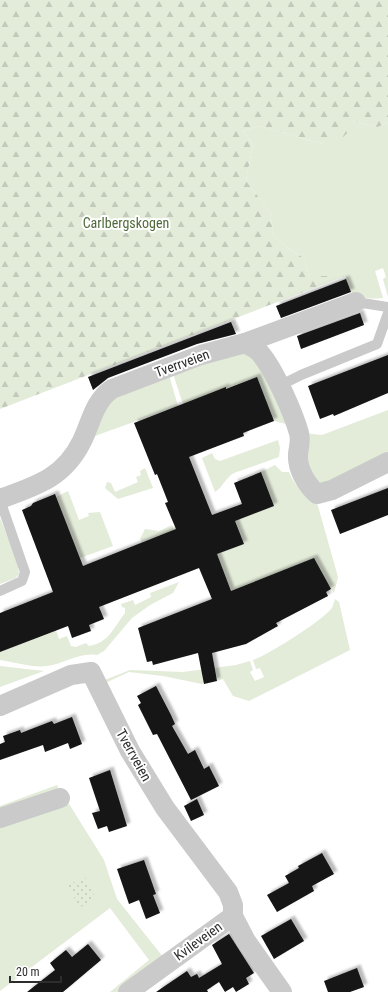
<svg xmlns="http://www.w3.org/2000/svg" width="388" height="992" viewBox="0 0 388 992" font-family="'Roboto Condensed',sans-serif">
	<defs>
		<pattern id="forest-firs" width="22" height="20" patternUnits="userSpaceOnUse"><rect width="22" height="20" fill="#e3ebd9"/><path d="M5 1l3.5 6h-7zM16 11l3.5 6h-7z" fill="#c3cabb"/></pattern>
		<pattern id="park-dots" width="8" height="8" patternUnits="userSpaceOnUse"><rect width="8" height="8" fill="#e3ebd9"/><path d="M2 2h.1M6 6h.1" fill="none" stroke="#c3cabb" stroke-width="1.8" stroke-linecap="round"/></pattern>
		<filter id="shadow"><feDropShadow dx="3.5" dy="-3.5" stdDeviation="1" flood-color="#0004"/></filter>
	</defs>
	<rect width="100%" height="100%" fill="#fff"/>
	<g fill="#e3ebd9">
		<path d="M 352,121 L 378,127 L 388,122 L 388,297 L 383,279 L 386,277 L 383,268 L 375,271 L 383,298 C 375,299 357,299 351,292 C 348,288 347,281 345,276 L 309,276 L 304,258 L 289,249 L 274,236 L 270,212 L 246,181 L 253,144 L 243,131 L 259,126 L 323,144 Z"/>
		<path d="M 241,353 L 248,353 L 255,357 L 290,425 L 274,421 L 257,377 L 183,404 L 173,374 L 195,365 Z"/>
		<path d="M 169,375 L 178,406 L 92,437 L 109,401 Z"/>
		<path d="M 388,410 L 388,457 L 328,485 L 320,483 L 307,472 L 303,433 L 322,435 Z"/>
		<path d="M 278,440 L 280,448 L 279,457 L 234,473 C 225,478 223,487 215,492 L 202,458 L 212,453 L 215,459 L 220,461 Z"/>
		<path d="M 275,465 L 282,472 L 289,472 C 294,485 303,494 316,499 L 338,577 L 334,593 L 331,589 L 239,588 L 231,591 L 217,554 L 243,544 L 234,521 L 273,506 L 261,472 Z"/>
		<path d="M 145,468 L 153,488 L 118,499 L 105,488 L 107,482 L 111,483 L 115,492 L 138,482 L 136,477 L 141,475 L 140,471 Z"/>
		<path d="M 68,491 L 79,520 L 89,516 L 88,513 L 100,512 L 113,546 L 80,558 L 56,497 Z"/>
		<path d="M 0,518 L 17,560 L 19,574 L 16,578 L 0,584 Z"/>
		<path d="M 172,525 L 174,530 L 142,542 L 140,539 L 145,529 L 159,531 Z"/>
		<path d="M 179,582 L 173,593 L 150,605 L 132,618 L 104,651 L 97,655 C 79,652 64,664 47,666 C 34,668 13,662 0,660 L 0,652 L 56,630 L 59,639 L 67,636 L 71,646 L 76,647 L 86,643 L 89,646 C 109,643 114,627 125,613 L 125,608 L 122,607 L 121,604 L 133,600 L 135,605 L 151,597 L 150,593 Z"/>
		<path d="M 335,599 L 339,602 L 350,650 L 249,701 L 233,696 L 223,679 L 217,681 L 216,673 L 202,684 L 163,676 L 129,672 L 103,684 L 102,681 L 130,670 L 183,672 L 236,665 L 250,661 L 253,670 L 250,672 L 255,681 L 264,677 L 260,668 L 256,669 L 253,660 C 268,655 322,621 332,608 C 333,606 334,602 335,599 Z"/>
		<path d="M 0,666 L 44,671 L 0,687 Z"/>
		<path d="M 57,785 L 60,792 L 0,813 L 0,806 Z"/>
		<path d="M 66,799 L 104,860 L 117,899 L 163,957 L 119,992 L 110,992 L 149,960 L 110,908 L 0,991 L 0,822 Z"/>
	</g>
	<path fill="url(#forest-firs)" d="M 0,0 L 388,0 L 388,122 L 378,127 L 352,121 L 354,127 L 342,138 L 323,144 L 259,126 L 243,131 L 253,144 L 246,181 L 270,212 L 274,236 L 289,249 L 304,258 L 309,276 L 345,276 L 0,409 Z"/>
	<path fill="url(#park-dots)" d="M 85,877 L 96,899 L 79,908 L 68,885 Z"/>
	<g fill="#141414" filter="url(#shadow)">
		<path d="M 346,279 L 351,292 L 281,318 L 276,306 Z"/>
		<path d="M 360,313 L 364,325 L 301,349 L 297,336 Z"/>
		<path d="M 231,322 L 236,334 L 197,344 L 108,378 L 93,390 L 88,377 Z"/>
		<path d="M 388,355 L 388,393 L 334,416 L 333,414 L 320,419 L 308,386 Z"/>
		<path d="M 257,377 L 274,421 L 243,433 L 244,436 L 189,457 L 212,515 L 242,504 L 234,483 L 261,472 L 274,506 L 235,521 L 244,544 L 217,554 L 231,591 L 314,558 L 331,589 L 326,592 L 328,596 L 276,623 L 278,626 L 246,644 L 212,653 L 217,681 L 204,684 L 198,653 L 153,665 L 152,661 L 147,662 L 138,628 L 212,599 L 199,568 L 99,607 L 104,619 L 89,625 L 91,631 L 72,638 L 68,626 L 0,652 L 0,613 L 53,592 L 22,510 L 31,506 L 33,503 L 55,494 L 83,566 L 176,529 L 165,503 L 168,502 L 157,474 L 155,475 L 134,423 L 226,387 L 226,389 Z"/>
		<path d="M 388,488 L 388,515 L 340,534 L 331,510 Z"/>
		<path d="M 156,686 L 171,715 L 175,724 L 172,726 L 188,754 L 195,750 L 204,769 L 209,766 L 219,786 L 191,800 L 157,734 L 153,735 L 138,705 L 141,703 L 137,696 Z"/>
		<path d="M 72,717 L 82,744 L 70,749 L 68,743 L 45,752 L 43,745 L 0,760 L 0,744 L 5,742 L 3,736 L 20,730 L 21,733 L 52,721 L 54,724 Z"/>
		<path d="M 110,770 L 127,826 L 109,832 L 107,826 L 98,829 L 92,813 L 100,811 L 89,778 Z"/>
		<path d="M 197,799 L 204,815 L 191,821 L 184,806 Z"/>
		<path d="M 322,853 L 334,874 L 312,886 L 314,891 L 277,912 L 267,895 L 289,883 L 285,876 L 299,868 L 298,866 Z"/>
		<path d="M 144,860 L 156,894 L 153,895 L 160,913 L 146,919 L 139,900 L 129,904 L 117,869 Z"/>
		<path d="M 291,919 L 304,941 L 274,959 L 261,936 Z"/>
		<path d="M 229,934 L 252,970 L 254,973 L 246,978 L 249,984 L 236,992 L 233,987 L 225,992 L 219,982 L 207,990 L 208,992 L 156,992 L 187,971 L 191,977 L 197,974 L 199,978 L 222,964 L 212,945 Z"/>
		<path d="M 88,944 L 101,960 L 63,992 L 27,992 L 55,970 L 50,963 L 66,950 L 72,957 Z"/>
		<path d="M 357,968 L 364,987 L 350,992 L 328,992 L 324,981 Z"/>
	</g>
	<g fill="none" stroke-linecap="round" stroke-linejoin="round">
		<g stroke="#cacaca" stroke-width="10">
			<path d="M 356,302 L 388,307"/>
			<path d="M 279,386 L 301,375 L 377,344 L 388,313"/>
			<path d="M 0,500 L 25,572 L 22,581 L 0,591"/>
		</g>
		<g stroke="#cacaca" stroke-width="20">
			<path d="M 245,343 L 356,302"/>
			<path d="M 0,499 C 36,486 64,478 82,441 C 91,423 94,401 112,389 L 201,355 L 245,343 C 250,346 256,348 260,353 C 274,369 293,412 299,433 C 301,440 299,446 298,454 C 297,469 306,484 317,494 L 332,490 L 388,462"/>
			<path d="M 0,706 L 71,675 L 91,672 L 130,751 L 165,808 L 228,892 L 233,905 L 233,916"/>
			<path d="M 0,818 L 60,798"/>
			<path d="M 128,992 L 233,916 L 246,941 L 282,992"/>
		</g>
	</g>
	<g text-anchor="middle" dominant-baseline="central" stroke-width="4" stroke-linejoin="round" paint-order="stroke">
		<g font-size="14" fill="#4f6a39" stroke="#fff">
			<text x="126" y="223">Carlbergskogen</text>
		</g>
		<g font-size="14" fill="#2d2d2d" stroke="#fff">
			<text transform="translate(182 363) rotate(-20)">Tverrveien</text>
			<text transform="translate(134 755) rotate(61)">Tverrveien</text>
			<text transform="translate(198 941) rotate(-36)">Kvileveien</text>
		</g>
	</g>
	<path d="M10 976v6h51v-6" fill="none" stroke="#2d2d2d" stroke-width="2"/>
	<text x="16" y="976" font-size="12" fill="#2d2d2d" stroke="#ffffff" stroke-width="3" paint-order="stroke">20 m</text>
</svg>
